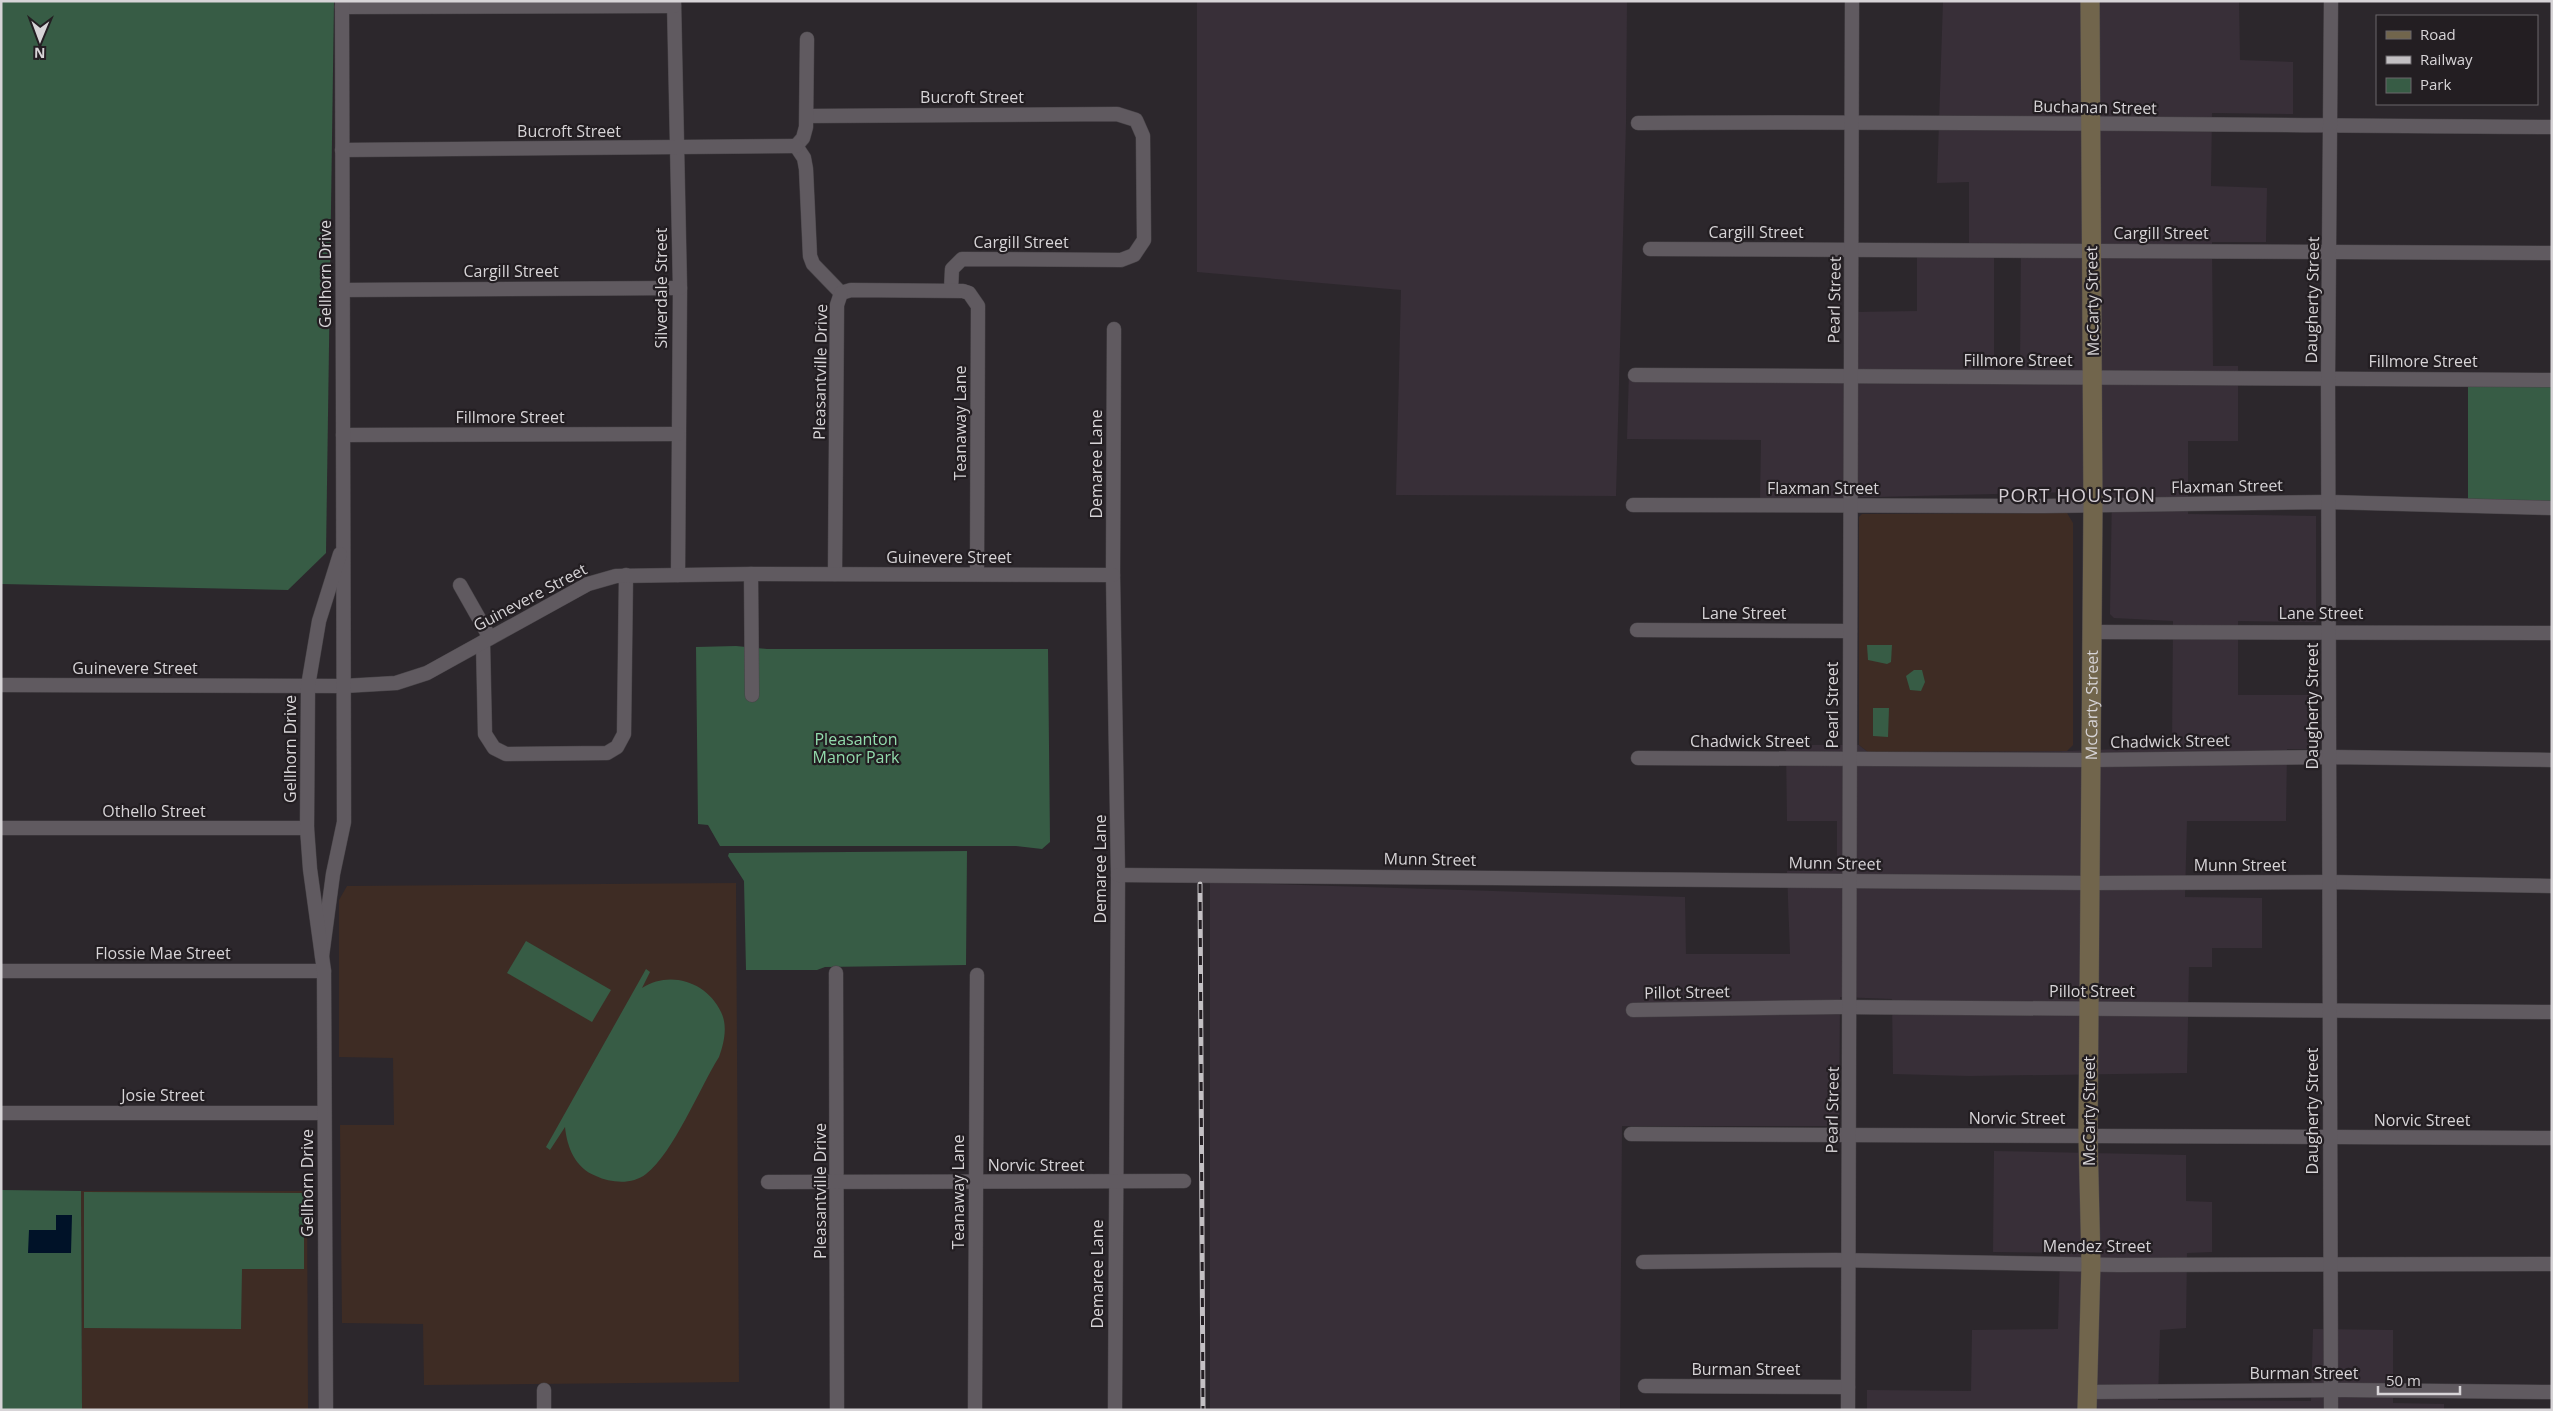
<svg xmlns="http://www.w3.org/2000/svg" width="2553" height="1411" viewBox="0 0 2553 1411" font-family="'Open Sans',sans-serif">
	<rect width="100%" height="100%" fill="#2c272c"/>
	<g fill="#382f38">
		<path d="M 1197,1 L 1627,1 L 1626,124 L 1616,496 L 1396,495 L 1401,290 L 1197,272 Z"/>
		<path d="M 1943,1 L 2239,1 L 2240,60 L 2293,62 L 2293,114 L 2212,113 L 2211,186 L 2267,188 L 2266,242 L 2212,242 L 2213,366 L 2238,366 L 2238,441 L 2188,441 L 2188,514 L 2316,516 L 2316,622 L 2238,621 L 2238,695 L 2315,695 L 2314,749 L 2287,749 L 2286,821 L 2187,821 L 2185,897 L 2262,898 L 2262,948 L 2212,948 L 2212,967 L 2189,967 L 2187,1073 L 1969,1076 L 1893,1074 L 1892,999 L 1840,997 L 1839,1126 L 1622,1126 L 1620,1410 L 1210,1410 L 1210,882 L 1685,897 L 1686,954 L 1790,954 L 1787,871 L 1837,870 L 1837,821 L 1787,821 L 1786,745 L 1859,745 L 1868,752 L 2067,751 L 2172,747 L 2173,621 L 2114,618 L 2110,614 L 2112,491 L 1760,500 L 1761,440 L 1627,439 L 1629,371 L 1855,373 L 1855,312 L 1917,311 L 1917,253 L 1994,253 L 1994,370 L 2020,370 L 2021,243 L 1969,243 L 1969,182 L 1937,183 Z"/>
		<path d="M 1994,1151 L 2186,1155 L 2186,1201 L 2212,1202 L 2212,1252 L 2187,1253 L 2186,1328 L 2160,1330 L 2158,1400 L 2311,1401 L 2313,1329 L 2393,1330 L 2393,1403 L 2444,1404 L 2444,1410 L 1867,1410 L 1867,1390 L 1971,1391 L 1972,1330 L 2058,1329 L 2060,1253 L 1993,1252 Z"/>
	</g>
	<g fill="#3e2c24">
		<path d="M 2067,513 L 2073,523 L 2073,745 L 2067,751 L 1868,752 L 1859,745 L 1859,517 L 1862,514 Z"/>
		<path d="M 736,883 L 739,1382 L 424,1385 L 423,1324 L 342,1323 L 340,1125 L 394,1125 L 393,1058 L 339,1057 L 339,900 L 347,886 Z"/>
		<path d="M 81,1191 L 307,1191 L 308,1410 L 82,1410 Z"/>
	</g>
	<g fill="#375c45">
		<path d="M 1,1 L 334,1 L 326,553 L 288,590 L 1,584 Z"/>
		<path d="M 2468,385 L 2552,386 L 2552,503 L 2468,503 Z"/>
		<path d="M 1867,645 L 1892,645 L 1891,662 L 1887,664 L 1868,660 Z"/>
		<path d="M 736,646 L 767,649 L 1048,649 L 1050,842 L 1042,849 L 1016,846 L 720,846 L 708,825 L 698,824 L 696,647 Z"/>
		<path d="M 1914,670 L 1922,670 L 1925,682 L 1921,691 L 1910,690 L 1906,676 Z"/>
		<path d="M 1873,708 L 1889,708 L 1888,737 L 1873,736 Z"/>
		<path d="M 967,851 L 966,965 L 825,967 L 817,970 L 746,970 L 744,881 L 728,856 L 729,853 Z"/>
		<path d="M 526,941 L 611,990 L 592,1022 L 507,973 Z"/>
		<path d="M 646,969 L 650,972 L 642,988 C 670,970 707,982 721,1012 C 728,1026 724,1043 719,1057 C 699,1089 674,1152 646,1174 C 632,1185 611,1183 596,1176 C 575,1168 567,1147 565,1127 L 550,1150 L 546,1147 Z"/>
		<path d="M 1,1190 L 81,1191 L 82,1410 L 1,1410 Z"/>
		<path d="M 84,1192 L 304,1193 L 304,1269 L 242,1269 L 241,1329 L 84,1328 Z"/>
	</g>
	<path fill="#001228" d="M 56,1215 L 72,1215 L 71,1253 L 28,1253 L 29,1230 L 56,1230 Z"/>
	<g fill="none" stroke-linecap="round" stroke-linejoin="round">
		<defs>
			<g id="street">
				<path d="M 674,1 L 680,288 L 678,575"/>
				<path d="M 342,7 L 674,6"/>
				<path d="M 807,116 L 1117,114 L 1136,120 L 1143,136 L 1144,240 L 1134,255 L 1121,260 L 962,259 L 952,269 L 951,290"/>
				<path d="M 1638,123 C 1943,121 2247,125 2552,127"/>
				<path d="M 796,146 L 804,158 L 806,169 L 810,256 L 813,264 L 841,293"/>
				<path d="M 796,146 L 803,138 L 806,127 L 807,39"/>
				<path d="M 342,150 L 796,146"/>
				<path d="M 1650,249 L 2552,253"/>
				<path d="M 343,290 L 680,288"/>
				<path d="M 841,293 L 851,290 L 963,291 L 969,293 L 978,306 L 977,574"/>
				<path d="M 1114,329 L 1113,575 L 1118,875 L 1115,1410"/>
				<path d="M 1635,375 L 2552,380"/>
				<path d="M 343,435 L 678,434"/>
				<path d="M 1633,505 L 2045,506 L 2328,502 L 2552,508"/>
				<path d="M 751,574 L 752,695"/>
				<path d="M 835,574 L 837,305 L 841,293"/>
				<path d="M 460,585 L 490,638"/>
				<path d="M 1637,630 L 1850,631"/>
				<path d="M 2091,632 L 2552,633"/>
				<path d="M 483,642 L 485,734 L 494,748 L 506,754 L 607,753 L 617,747 L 624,734 L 626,575"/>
				<path d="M 1,685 L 344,686 L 396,683 L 427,673 L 588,584 L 616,576 L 751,574 L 1113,575"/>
				<path d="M 1638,758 L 2091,760 L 2330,757 L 2552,760"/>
				<path d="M 1,828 L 307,828"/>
				<path d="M 1118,875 L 2091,883 L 2329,882 L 2552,886"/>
				<path d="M 322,956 L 333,874 L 344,822 L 342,1"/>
				<path d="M 1,971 L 324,971"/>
				<path d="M 836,973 L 837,1410"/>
				<path d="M 1633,1010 L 1837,1007 L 2552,1012"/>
				<path d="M 1,1113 L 324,1113"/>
				<path d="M 1631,1134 L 2552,1138"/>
				<path d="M 768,1182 L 1184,1181"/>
				<path d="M 1643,1262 L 1835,1260 L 2118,1265 L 2552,1264"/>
				<path d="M 1645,1386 L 1848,1387"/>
				<path d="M 2087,1392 L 2344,1390 L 2552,1392"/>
				<path d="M 326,1410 L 324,971 L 310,869 L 307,828 L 308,686 L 319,621 L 340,554"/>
				<path d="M 544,1410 L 544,1390"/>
				<path d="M 975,1410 L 977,975"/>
				<path d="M 1848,1410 L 1852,1"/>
				<path d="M 2331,1410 L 2328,378 L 2331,1"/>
			</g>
			<g id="secondary">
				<path id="s1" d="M 2087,1410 L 2091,1264 L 2088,1135 L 2093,505 L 2090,1"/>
			</g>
		</defs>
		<use href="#street" stroke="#474347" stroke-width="15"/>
		<use href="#secondary" stroke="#474347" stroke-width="20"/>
		<use href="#street" stroke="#605a60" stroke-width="14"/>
		<use href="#secondary" stroke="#71654c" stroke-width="19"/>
		<defs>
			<path id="rail" d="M 1200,884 L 1203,1410"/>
		</defs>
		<use href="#rail" stroke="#c3c0c3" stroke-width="5"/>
		<use href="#rail" stroke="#231e22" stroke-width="3" stroke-dasharray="9" stroke-linecap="butt"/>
	</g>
	<g text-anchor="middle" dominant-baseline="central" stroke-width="4.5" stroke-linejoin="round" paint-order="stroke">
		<g font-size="16" fill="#d7d4d7" stroke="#231e22">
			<text x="972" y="97">Bucroft Street</text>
			<text transform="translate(2095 107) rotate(1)">Buchanan Street</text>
			<text x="569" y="131">Bucroft Street</text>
			<text x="1756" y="232">Cargill Street</text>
			<text x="2161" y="233">Cargill Street</text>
			<text x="1021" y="242">Cargill Street</text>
			<text x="511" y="271">Cargill Street</text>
			<text transform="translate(325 274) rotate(-90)">Gellhorn Drive</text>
			<text transform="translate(661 288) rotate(-90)">Silverdale Street</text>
			<text transform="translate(1834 300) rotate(-89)">Pearl Street</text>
			<text transform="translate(2312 300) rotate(-89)">Daugherty Street</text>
			<text transform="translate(2092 301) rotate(-91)">McCarty Street</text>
			<text x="2018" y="360">Fillmore Street</text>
			<text x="2423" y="361">Fillmore Street</text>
			<text transform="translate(820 372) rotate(-89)">Pleasantville Drive</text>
			<text x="510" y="417">Fillmore Street</text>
			<text transform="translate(960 423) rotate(-90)">Teanaway Lane</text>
			<text transform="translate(1096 464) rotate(-90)">Demaree Lane</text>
			<text transform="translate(2227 486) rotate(-1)">Flaxman Street</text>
			<text x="1823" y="488">Flaxman Street</text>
			<text x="949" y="557">Guinevere Street</text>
			<text transform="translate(530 597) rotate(-28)">Guinevere Street</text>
			<text x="1744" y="613">Lane Street</text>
			<text x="2321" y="613">Lane Street</text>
			<text x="135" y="668">Guinevere Street</text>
			<text transform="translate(1832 705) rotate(-90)">Pearl Street</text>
			<text stroke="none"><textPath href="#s1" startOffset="705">McCarty Street</textPath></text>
			<text transform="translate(2312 706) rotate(-90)">Daugherty Street</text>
			<text x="1750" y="741">Chadwick Street</text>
			<text transform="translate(2170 741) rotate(-1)">Chadwick Street</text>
			<text transform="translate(290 749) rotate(-90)">Gellhorn Drive</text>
			<text x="154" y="811">Othello Street</text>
			<text transform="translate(1430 859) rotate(1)">Munn Street</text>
			<text transform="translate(1835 863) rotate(1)">Munn Street</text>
			<text x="2240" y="865">Munn Street</text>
			<text transform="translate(1100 869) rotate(-90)">Demaree Lane</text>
			<text x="163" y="953">Flossie Mae Street</text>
			<text x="2092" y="991">Pillot Street</text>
			<text transform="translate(1687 992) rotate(-1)">Pillot Street</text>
			<text x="163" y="1095">Josie Street</text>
			<text transform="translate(1832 1110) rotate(-89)">Pearl Street</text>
			<text transform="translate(2089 1111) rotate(-90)">McCarty Street</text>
			<text transform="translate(2312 1111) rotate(-90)">Daugherty Street</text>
			<text x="2017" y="1118">Norvic Street</text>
			<text x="2422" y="1120">Norvic Street</text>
			<text x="1036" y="1165">Norvic Street</text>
			<text transform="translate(307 1183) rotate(-90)">Gellhorn Drive</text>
			<text transform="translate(820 1191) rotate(-90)">Pleasantville Drive</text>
			<text transform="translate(958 1192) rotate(-90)">Teanaway Lane</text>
			<text x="2097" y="1246">Mendez Street</text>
			<text transform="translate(1097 1274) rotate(-90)">Demaree Lane</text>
			<text x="1746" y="1369">Burman Street</text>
			<text x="2304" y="1373">Burman Street</text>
		</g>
		<g font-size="16" fill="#93dcad" stroke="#231e22">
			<text x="856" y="739">Pleasanton<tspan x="856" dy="18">Manor Park</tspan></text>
		</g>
		<g font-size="19" letter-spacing="1" fill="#d4ced4" stroke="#231e22">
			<text x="2077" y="495">PORT HOUSTON</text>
		</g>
	</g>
	<rect width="2553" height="1411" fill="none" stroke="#d7d4d7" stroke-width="5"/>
	<rect x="2376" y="15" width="162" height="90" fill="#231e22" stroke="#6b676a"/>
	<rect x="2386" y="31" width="25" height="8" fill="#71654c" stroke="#6b676a"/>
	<text x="2420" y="40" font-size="15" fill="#d7d4d7">Road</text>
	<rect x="2386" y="56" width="25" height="8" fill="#c3c0c3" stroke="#6b676a"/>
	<text x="2420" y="65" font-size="15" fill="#d7d4d7">Railway</text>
	<rect x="2386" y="78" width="25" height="15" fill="#375c45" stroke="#6b676a"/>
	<text x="2420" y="90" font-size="15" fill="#d7d4d7">Park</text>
	<g transform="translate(40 40) rotate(181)" stroke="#231e22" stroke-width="4" paint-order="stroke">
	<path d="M0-4L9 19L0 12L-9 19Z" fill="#d7d4d7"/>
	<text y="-8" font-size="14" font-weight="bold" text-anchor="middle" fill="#d7d4d7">N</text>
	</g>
	<path d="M2378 1386v8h82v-8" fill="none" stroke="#d7d4d7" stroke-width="2.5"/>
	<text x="2386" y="1386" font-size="15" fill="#d7d4d7" stroke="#231e22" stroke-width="4" paint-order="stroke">50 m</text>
</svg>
